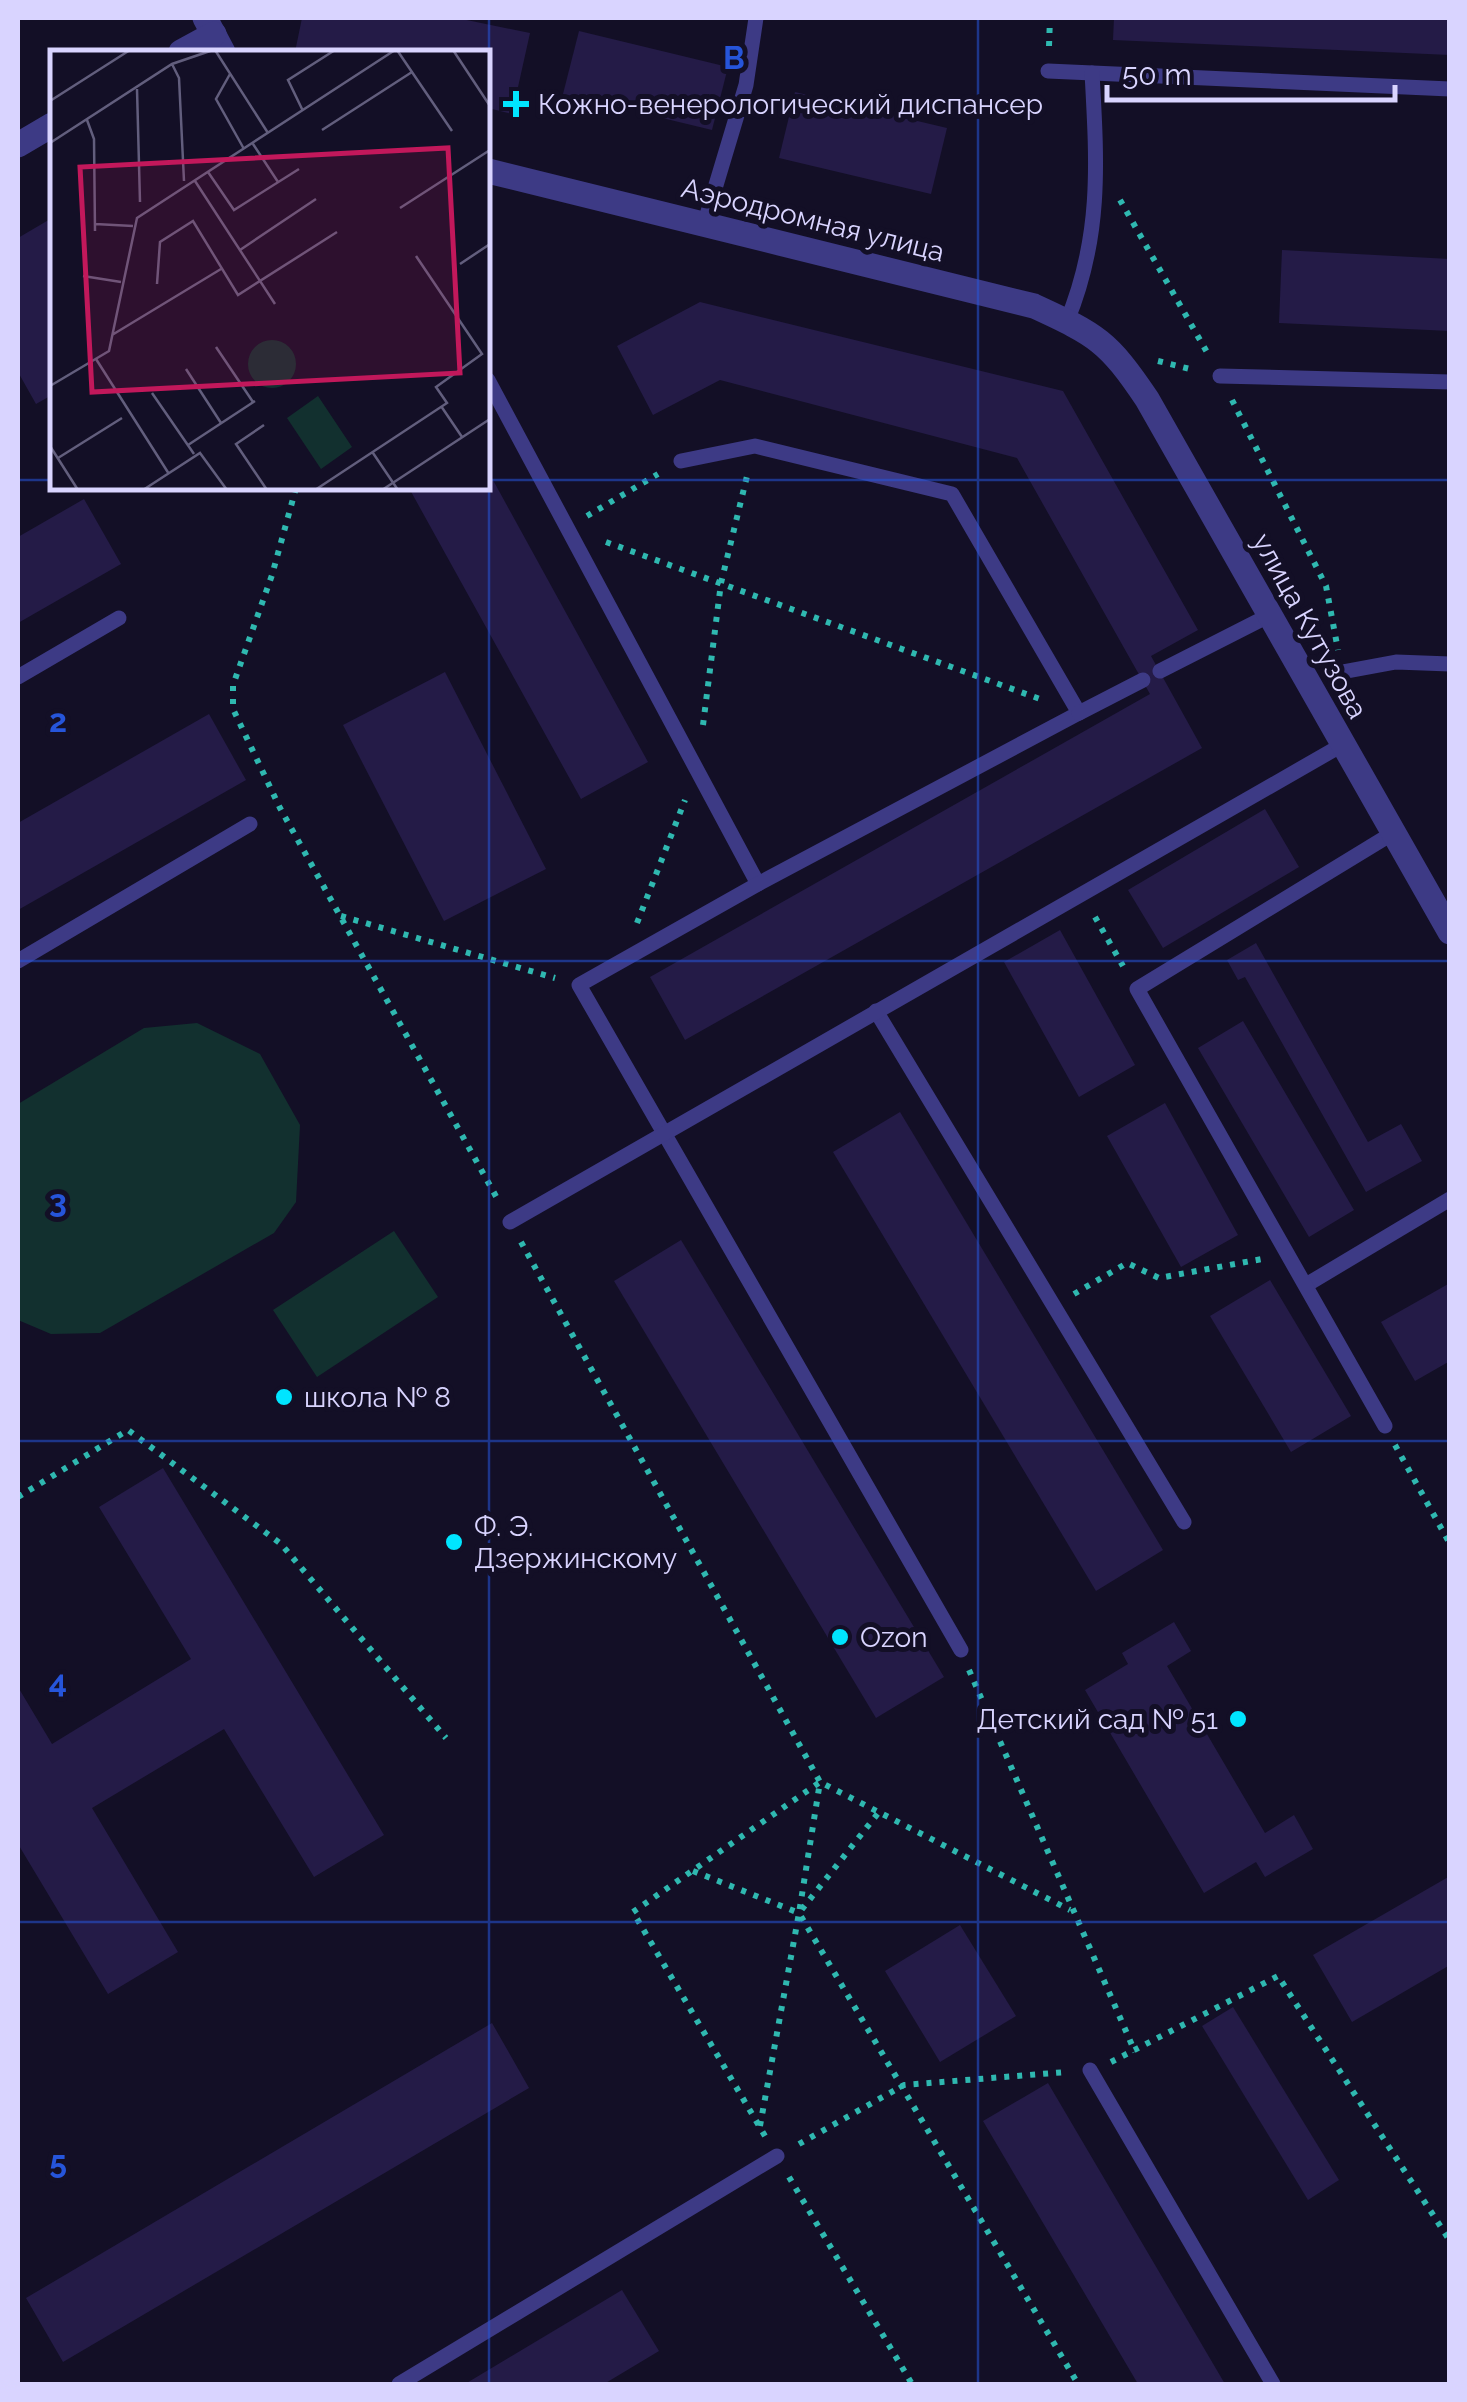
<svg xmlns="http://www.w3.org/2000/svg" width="1467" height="2402" viewBox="0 0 1467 2402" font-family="Raleway,sans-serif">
	<rect width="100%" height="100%" fill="#130f26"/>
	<g fill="#12302f">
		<path d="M 197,1023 L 260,1054 L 300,1125 L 296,1202 L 274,1233 L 100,1333 L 51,1334 L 18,1320 L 18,1104 L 144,1028 Z"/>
		<path d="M 394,1231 L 438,1297 L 317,1377 L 273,1310 Z"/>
	</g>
	<g fill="#241b47">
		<path d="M 302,18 L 457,18 L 530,33 L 512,114 L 488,108 L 488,52 L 295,52 Z"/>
		<path d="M 1114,18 L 1450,18 L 1450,55 L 1113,40 Z"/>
		<path d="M 579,31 L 728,67 L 712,130 L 563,94 Z"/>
		<path d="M 795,92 L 947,128 L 931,194 L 779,158 Z"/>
		<path d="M 52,218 L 52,395 L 36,404 L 18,372 L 18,238 Z"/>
		<path d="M 1282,250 L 1450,259 L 1450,331 L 1279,323 Z"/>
		<path d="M 700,302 L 1063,391 L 1198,630 L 1151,656 L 1202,748 L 685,1040 L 650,977 L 1150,694 L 1017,458 L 720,380 L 653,415 L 617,346 Z"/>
		<path d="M 488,471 L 648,762 L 581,799 L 409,488 L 488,488 Z"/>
		<path d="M 84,499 L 121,564 L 18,623 L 18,537 Z"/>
		<path d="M 445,672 L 546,869 L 444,921 L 343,725 Z"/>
		<path d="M 209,714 L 246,780 L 18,910 L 18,823 Z"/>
		<path d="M 1265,809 L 1299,867 L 1163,948 L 1128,890 Z"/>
		<path d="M 1060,930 L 1135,1065 L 1079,1097 L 1004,962 Z"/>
		<path d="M 1256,943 L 1368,1142 L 1401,1124 L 1422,1161 L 1366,1192 L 1245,977 L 1238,980 L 1227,960 Z"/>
		<path d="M 1243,1021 L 1354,1210 L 1309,1237 L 1198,1048 Z"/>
		<path d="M 1165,1103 L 1238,1235 L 1181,1267 L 1107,1136 Z"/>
		<path d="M 900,1112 L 1163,1550 L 1096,1591 L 833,1152 Z"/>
		<path d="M 681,1240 L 944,1677 L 876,1718 L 614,1281 Z"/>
		<path d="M 1270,1280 L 1351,1416 L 1291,1452 L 1210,1316 Z"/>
		<path d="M 1450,1283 L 1450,1361 L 1415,1381 L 1381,1322 Z"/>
		<path d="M 163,1468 L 384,1835 L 314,1877 L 224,1729 L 92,1808 L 178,1952 L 108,1994 L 18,1844 L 18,1687 L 52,1744 L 191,1659 L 99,1507 Z"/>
		<path d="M 1174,1622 L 1191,1651 L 1167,1666 L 1265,1833 L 1294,1815 L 1313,1849 L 1265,1877 L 1256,1862 L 1204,1893 L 1085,1690 L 1128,1664 L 1122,1653 Z"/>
		<path d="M 1450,1876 L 1450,1965 L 1352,2022 L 1313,1955 Z"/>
		<path d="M 960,1925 L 1016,2016 L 940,2062 L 885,1971 Z"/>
		<path d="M 1233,2007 L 1339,2180 L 1308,2200 L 1202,2026 Z"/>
		<path d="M 492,2023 L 529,2088 L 63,2362 L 26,2298 Z"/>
		<path d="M 1048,2083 L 1225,2384 L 1138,2384 L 983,2121 Z"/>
		<path d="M 622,2290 L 659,2351 L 604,2384 L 465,2384 Z"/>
	</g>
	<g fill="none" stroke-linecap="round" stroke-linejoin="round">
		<g stroke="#2fb8b0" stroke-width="6" stroke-dasharray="5 8" stroke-linecap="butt">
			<path d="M 1049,46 L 1050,18"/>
			<path d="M 1120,200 L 1208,354"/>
			<path d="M 1158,361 L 1194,370"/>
			<path d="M 1232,400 L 1326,586 L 1338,650"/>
			<path d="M 296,488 L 272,575 L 233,685 L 233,709 L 280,808 L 498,1200"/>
			<path d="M 587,516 L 658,474"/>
			<path d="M 606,542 L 1040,699"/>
			<path d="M 703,725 L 721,583 L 748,472"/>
			<path d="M 341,916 L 555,978"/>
			<path d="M 1095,917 L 1123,966"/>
			<path d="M 637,923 L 685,800"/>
			<path d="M 521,1242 L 820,1782 L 799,1913 L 1078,2384"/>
			<path d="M 1074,1294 L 1127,1263 L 1159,1278 L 1262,1259"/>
			<path d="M 1395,1445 L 1450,1544"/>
			<path d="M 18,1497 L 128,1430 L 281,1544 L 446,1738"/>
			<path d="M 969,1670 L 1135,2052"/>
			<path d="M 693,1871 L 799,1913"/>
			<path d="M 1111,2062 L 1278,1976 L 1450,2241"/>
			<path d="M 760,2126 L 799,1913 L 879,1812"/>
			<path d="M 765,2136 L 633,1912 L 820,1782 L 1070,1910"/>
			<path d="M 799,2144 L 904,2085 L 1066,2072"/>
			<path d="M 789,2177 L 912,2384"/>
		</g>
		<g stroke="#3d3a85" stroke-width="15">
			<path d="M 1048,71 L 1450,89"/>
			<path d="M 704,225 L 746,85 L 756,18"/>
			<path d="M 1067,321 C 1102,236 1097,163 1092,73"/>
			<path d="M 1220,376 L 1450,382"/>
			<path d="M 488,380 L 758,884"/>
			<path d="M 681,461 L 755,446 L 952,494 L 1079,713 L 758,884 L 579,985 L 961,1650"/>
			<path d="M 1160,671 L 1270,615"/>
			<path d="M 1342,672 L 1396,662 L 1450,664"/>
			<path d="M 18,677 L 119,618"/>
			<path d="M 1079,713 L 1143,680"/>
			<path d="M 18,961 L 250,824"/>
			<path d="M 876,1011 L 1184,1522"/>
			<path d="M 510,1222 L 1342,745"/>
			<path d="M 1306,1285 L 1450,1199"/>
			<path d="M 1385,1426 L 1137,989 L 1393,833"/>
			<path d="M 1090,2070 L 1273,2384"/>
			<path d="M 399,2384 L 777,2156"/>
		</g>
		<g stroke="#3d3a85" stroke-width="25">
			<path d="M 205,18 L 223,52"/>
			<path d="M 181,52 L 214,34"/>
			<path d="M 18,145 L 52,125"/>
			<path d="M 488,171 L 1034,306 C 1097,335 1108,341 1147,399 L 1450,932"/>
		</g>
	</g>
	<path fill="none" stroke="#2655da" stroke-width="2.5" stroke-opacity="0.55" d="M 489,18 L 489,2384M 978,18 L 978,2384M 18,480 L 52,480M 488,480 L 1450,480M 18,961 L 1450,961M 18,1441 L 1450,1441M 18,1922 L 1450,1922"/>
	<g fill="#00e5ff" stroke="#130f26" stroke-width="4">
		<path d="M511 89h10v10h10v10h-10v10h-10v-10h-10v-10h10z"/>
		<circle cx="284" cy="1397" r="10"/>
		<circle cx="454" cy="1542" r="10"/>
		<circle cx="840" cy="1637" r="10"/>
		<circle cx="1238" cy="1719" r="10"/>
	</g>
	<g text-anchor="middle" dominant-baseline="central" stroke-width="10" stroke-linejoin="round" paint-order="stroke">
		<g font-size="28" fill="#d9d4ff" stroke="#130f26" text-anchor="start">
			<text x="538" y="104">Кожно-венерологический диспансер</text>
			<text x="304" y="1397">школа № 8</text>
			<text x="474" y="1526">Ф. Э.<tspan x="474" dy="32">Дзержинскому</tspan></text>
			<text x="860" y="1637">Ozon</text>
			<text x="1218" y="1719" text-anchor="end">Детский сад № 51</text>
		</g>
		<g font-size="28" fill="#d9d4ff" stroke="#130f26">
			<text transform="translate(813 220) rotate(14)">Аэродромная улица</text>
			<text transform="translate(1310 626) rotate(61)">улица Кутузова</text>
		</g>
	</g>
	<g transform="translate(50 50)">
		<rect width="440" height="440" fill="#130f26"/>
		<path d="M198 314a24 24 0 1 1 48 0a24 24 0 1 1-48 0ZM 268,346 L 302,397 L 271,419 L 237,368 Z" fill="#12302f"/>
		<path fill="none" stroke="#625e7d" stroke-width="2.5" d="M 165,0 L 218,83M 347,0 L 402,81M 403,0 L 440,56M 122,14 L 129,28 L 134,131M 180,24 L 166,49 L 194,99M 87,39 L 90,152M 0,51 L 80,0M 253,61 L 238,30 L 285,0M 37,70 L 44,89 L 45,181M 272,80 L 362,22M 0,93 L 122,14 L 163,0M 203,94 L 228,132M 158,122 L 184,160 L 249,119M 145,131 L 225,254M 350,158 L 440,100M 45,174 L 83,176M 190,200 L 266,149M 410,214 L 440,194M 33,226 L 71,232M 107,234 L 110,192 L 143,171 L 188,245 L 287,182M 62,285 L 171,219M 166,297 L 203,352M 46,309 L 119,424M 136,319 L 171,373M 0,336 L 59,301 L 87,168 L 345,0M 102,343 L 144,404M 391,356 L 412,387M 214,375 L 186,394 L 217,440M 138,395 L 205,351M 0,396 L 28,440M 323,403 L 348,440M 8,408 L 72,368M 93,440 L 150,403 L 177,440M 265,440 L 397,353 L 386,337 L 432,304 L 366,206M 332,440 L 440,369"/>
		<path fill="#c2185b" fill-opacity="0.15" stroke="#c2185b" stroke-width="5" d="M 398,98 L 410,323 L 42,342 L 30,117 Z"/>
		<rect width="440" height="440" fill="none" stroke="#d9d4ff" stroke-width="5"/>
	</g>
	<g font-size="32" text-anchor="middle" font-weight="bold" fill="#2655da" stroke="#130f26" stroke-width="10" stroke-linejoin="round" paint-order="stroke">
		<text x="734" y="69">B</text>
		<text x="58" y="732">2</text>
		<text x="58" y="1212">3</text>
		<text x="58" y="1693">4</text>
		<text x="58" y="2173">5</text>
	</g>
	<rect width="1467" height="2402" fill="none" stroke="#d9d4ff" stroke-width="40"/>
	<path d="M1107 85v15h288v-15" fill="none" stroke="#d9d4ff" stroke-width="5"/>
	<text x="1122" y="85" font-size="30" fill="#d9d4ff" stroke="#130f26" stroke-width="8" paint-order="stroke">50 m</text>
</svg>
